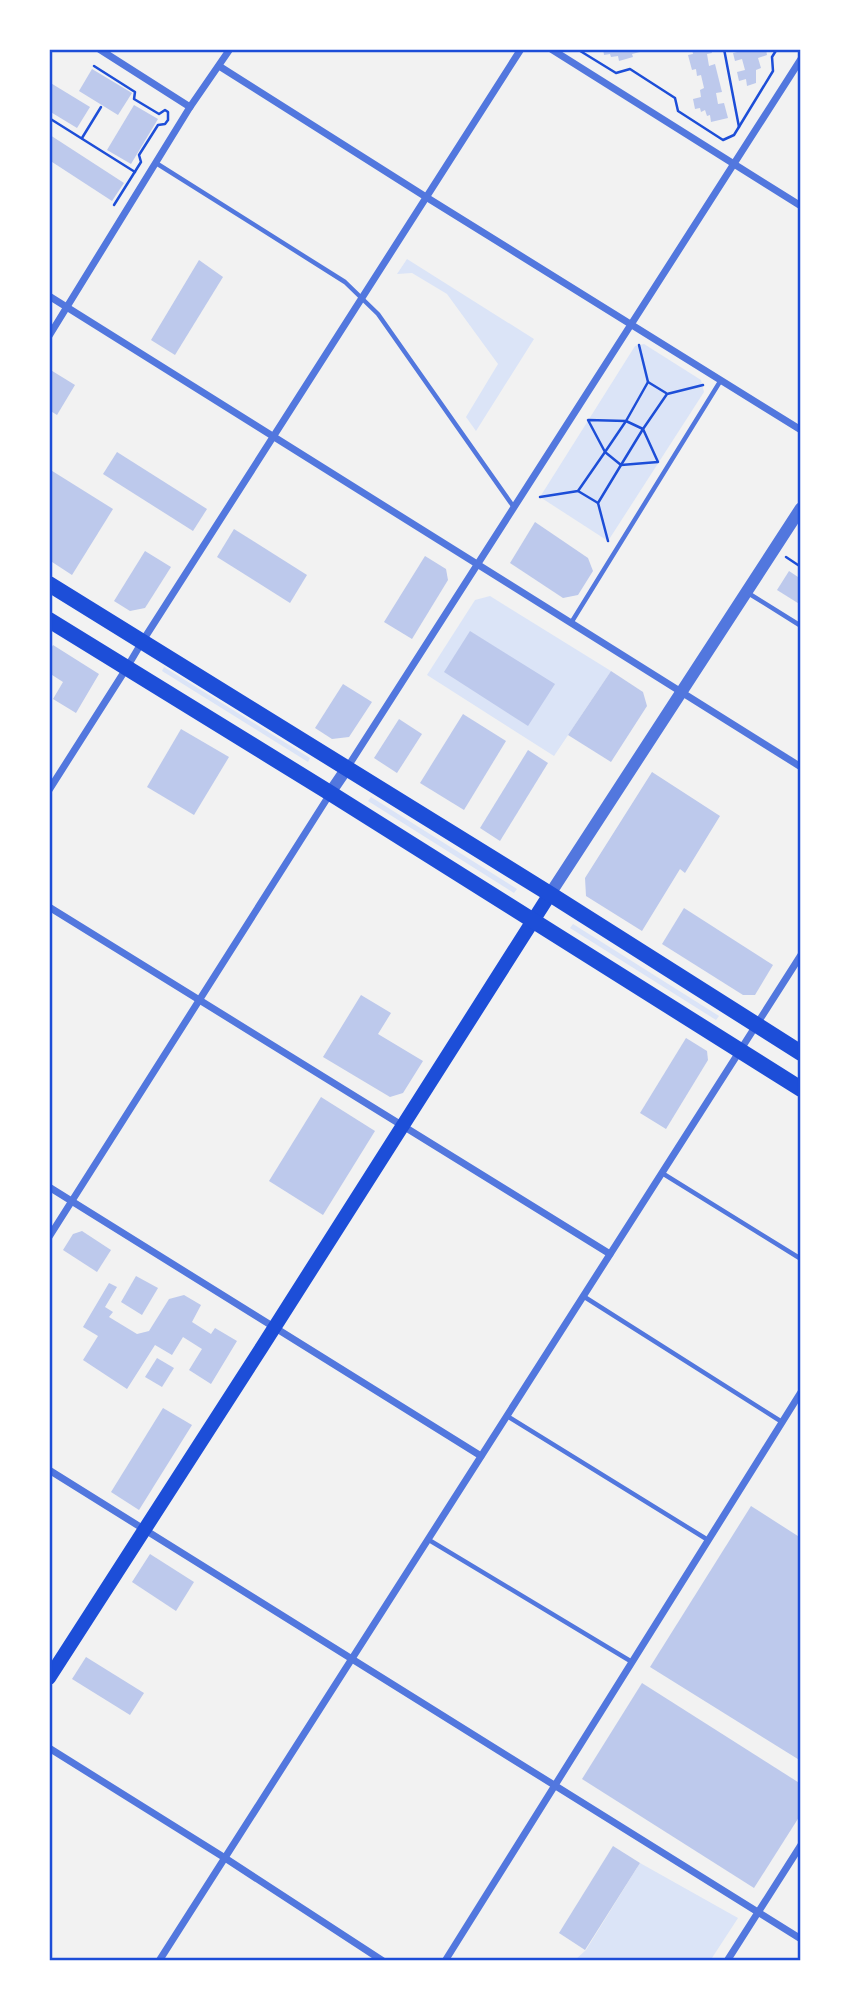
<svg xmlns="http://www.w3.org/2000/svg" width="850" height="2010" viewBox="0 0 850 2010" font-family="Figtree,sans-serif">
	<rect width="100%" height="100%" fill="#f2f2f2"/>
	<g fill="#dbe4f7">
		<path d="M 407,259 L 534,339 L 476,431 L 466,417 L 498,364 L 447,294 L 412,273 L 397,274 Z"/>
		<path d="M 644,344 L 701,380 L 704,392 L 608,541 L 540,497 L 635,346 Z"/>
		<path d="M 490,596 L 611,671 L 554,756 L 427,675 L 475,600 Z"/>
		<path d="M 164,667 L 310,758 L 308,762 L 162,671 Z"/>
		<path d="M 371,797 L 517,889 L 514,893 L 368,801 Z"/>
		<path d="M 573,924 L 719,1016 L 716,1020 L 570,928 Z"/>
		<path d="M 640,1863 L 738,1918 L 710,1961 L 574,1961 L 586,1950 Z"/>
	</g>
	<g fill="#bdc9ec">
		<path d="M 603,49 L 639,49 L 640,52 L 632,54 L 633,57 L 619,61 L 618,56 L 611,57 L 610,54 L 604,55 Z"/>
		<path d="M 692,49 L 711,49 L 712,53 L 707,54 L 709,66 L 715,64 L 722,92 L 716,93 L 718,104 L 724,103 L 728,118 L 711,122 L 710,115 L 707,116 L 705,110 L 701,112 L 700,108 L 695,109 L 693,99 L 701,97 L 700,90 L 704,88 L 701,75 L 697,76 L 696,69 L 692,70 L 688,55 L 693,54 Z"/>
		<path d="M 740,49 L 766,49 L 767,55 L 758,58 L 761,68 L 756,70 L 756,83 L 747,86 L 746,79 L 739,81 L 737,72 L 745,70 L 742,59 L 735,61 L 733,53 L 741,51 Z"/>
		<path d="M 92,69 L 132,93 L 118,115 L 79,91 Z"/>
		<path d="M 49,82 L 90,107 L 77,128 L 49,111 Z"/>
		<path d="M 134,105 L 158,119 L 131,164 L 107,150 Z"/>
		<path d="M 50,135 L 124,183 L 112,201 L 49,160 Z"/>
		<path d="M 199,260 L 223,277 L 175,355 L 151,340 Z"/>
		<path d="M 49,369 L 75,385 L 57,415 L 49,410 Z"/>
		<path d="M 117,452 L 207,509 L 193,531 L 103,474 Z"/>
		<path d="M 49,469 L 113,509 L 72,575 L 49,560 Z"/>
		<path d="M 535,522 L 588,558 L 593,571 L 578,595 L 563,598 L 510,563 Z"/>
		<path d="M 234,529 L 307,575 L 290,603 L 217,557 Z"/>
		<path d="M 145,551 L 171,567 L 145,608 L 130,611 L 114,601 Z"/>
		<path d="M 425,556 L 446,569 L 448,580 L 412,639 L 384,622 Z"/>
		<path d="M 789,571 L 801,579 L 801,605 L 777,590 Z"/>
		<path d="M 470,631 L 555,684 L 528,726 L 444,672 Z"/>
		<path d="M 53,645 L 99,674 L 76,713 L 53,699 L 63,682 L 49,673 L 49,652 Z"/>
		<path d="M 611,671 L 643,692 L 647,706 L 611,762 L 568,735 Z"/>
		<path d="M 343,684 L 372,702 L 349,737 L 332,739 L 315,728 Z"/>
		<path d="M 463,714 L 506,741 L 464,810 L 420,783 Z"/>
		<path d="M 399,719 L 422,734 L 397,773 L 374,758 Z"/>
		<path d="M 181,729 L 229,757 L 194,815 L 147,787 Z"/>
		<path d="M 528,750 L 548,763 L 500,841 L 480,828 Z"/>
		<path d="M 652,772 L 720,816 L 685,873 L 680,869 L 642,931 L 586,896 L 585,878 Z"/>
		<path d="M 684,908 L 773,965 L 755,995 L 743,995 L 662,944 Z"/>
		<path d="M 361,995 L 391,1013 L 378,1034 L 423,1061 L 403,1093 L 390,1097 L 323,1057 Z"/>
		<path d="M 686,1038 L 707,1051 L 708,1060 L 666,1129 L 640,1113 Z"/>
		<path d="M 321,1097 L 375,1131 L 323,1215 L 269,1181 Z"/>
		<path d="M 82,1231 L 111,1250 L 97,1272 L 63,1250 L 73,1234 Z"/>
		<path d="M 136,1276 L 158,1288 L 142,1315 L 121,1302 Z"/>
		<path d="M 109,1283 L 117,1287 L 105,1307 L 113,1312 L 109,1317 L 137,1334 L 149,1331 L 169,1299 L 184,1295 L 201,1305 L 192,1322 L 211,1334 L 215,1328 L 237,1341 L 211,1384 L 189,1370 L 202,1349 L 183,1337 L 172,1355 L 155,1345 L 127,1389 L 83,1360 L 98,1336 L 83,1327 Z"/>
		<path d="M 157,1358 L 174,1368 L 162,1387 L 145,1377 Z"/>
		<path d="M 163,1408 L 192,1425 L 139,1510 L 111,1492 Z"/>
		<path d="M 751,1506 L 801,1538 L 801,1761 L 650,1667 Z"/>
		<path d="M 150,1554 L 194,1582 L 176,1611 L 132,1582 Z"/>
		<path d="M 86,1657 L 144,1693 L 130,1715 L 72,1679 Z"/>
		<path d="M 642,1683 L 801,1784 L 801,1814 L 754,1888 L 582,1779 Z"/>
		<path d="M 613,1846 L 640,1863 L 585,1950 L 559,1933 Z"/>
	</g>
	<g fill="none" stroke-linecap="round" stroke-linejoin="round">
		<g stroke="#1d4ed8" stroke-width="2.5">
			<path d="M 577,49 L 616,73 L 630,69 L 675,98 L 678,111 L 723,140 L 734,135 L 773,71 L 772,57 L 777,49"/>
			<path d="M 724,49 L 739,127"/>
			<path d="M 94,66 L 135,92 L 134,99 L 159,114 L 165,110 L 168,112 L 168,120 L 165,124 L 158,125 L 139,155 L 141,162 L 114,205"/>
			<path d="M 49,118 L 135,172"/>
			<path d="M 82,138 L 101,107"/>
			<path d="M 648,382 L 666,393"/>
			<path d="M 626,421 L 643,429 L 621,465 L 605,452 Z"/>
			<path d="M 578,491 L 598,503"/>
			<path d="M 540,497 L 578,491 L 605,452 L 588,420 L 626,421 L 648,382 L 639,345"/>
			<path d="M 608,541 L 598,503 L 621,465 L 658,462 L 643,429 L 667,394 L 703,385"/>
			<path d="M 786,557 L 801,567"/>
		</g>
		<g stroke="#5277de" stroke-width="4.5">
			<path d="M 156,163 L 345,282 L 378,314 L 513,506"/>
			<path d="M 748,593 L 801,626"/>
			<path d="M 571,623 L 721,380"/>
			<path d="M 662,1173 L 801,1259"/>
			<path d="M 583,1296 L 782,1422"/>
			<path d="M 507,1416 L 708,1540"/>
			<path d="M 429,1540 L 632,1662"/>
		</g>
		<g stroke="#5277de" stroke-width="7">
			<path d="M 99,49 L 190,107"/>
			<path d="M 551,49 L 801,206"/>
			<path d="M 219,66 L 426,197 L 801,430"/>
			<path d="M 49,296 L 801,767"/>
			<path d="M 49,336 L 190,107 L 230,49"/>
			<path d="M 347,768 L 801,59"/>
			<path d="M 49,790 L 126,669 L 142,642 L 521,49"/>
			<path d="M 49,907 L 610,1254"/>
			<path d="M 49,1187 L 481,1456"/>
			<path d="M 49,1237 L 330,794"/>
			<path d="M 49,1470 L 801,1939"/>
			<path d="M 49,1748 L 225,1858 L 383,1961"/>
			<path d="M 159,1961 L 801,955"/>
			<path d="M 445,1961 L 801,1392"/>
			<path d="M 727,1961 L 801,1845"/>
		</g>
		<g stroke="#5277de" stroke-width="12">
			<path d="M 330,793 L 347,768"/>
			<path d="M 550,894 L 801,508"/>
		</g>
		<path stroke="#1d4ed8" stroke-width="14" d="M 49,1678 L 262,1347 L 550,894"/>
		<g stroke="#1d4ed8" stroke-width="16">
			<path d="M 49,584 L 550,894 L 801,1053"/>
			<path d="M 49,620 L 330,793 L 801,1089"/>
		</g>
	</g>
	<rect width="850" height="2010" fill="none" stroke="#ffffff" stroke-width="102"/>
	<rect x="51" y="51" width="748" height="1908" fill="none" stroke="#1d4ed8" stroke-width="2.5"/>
</svg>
